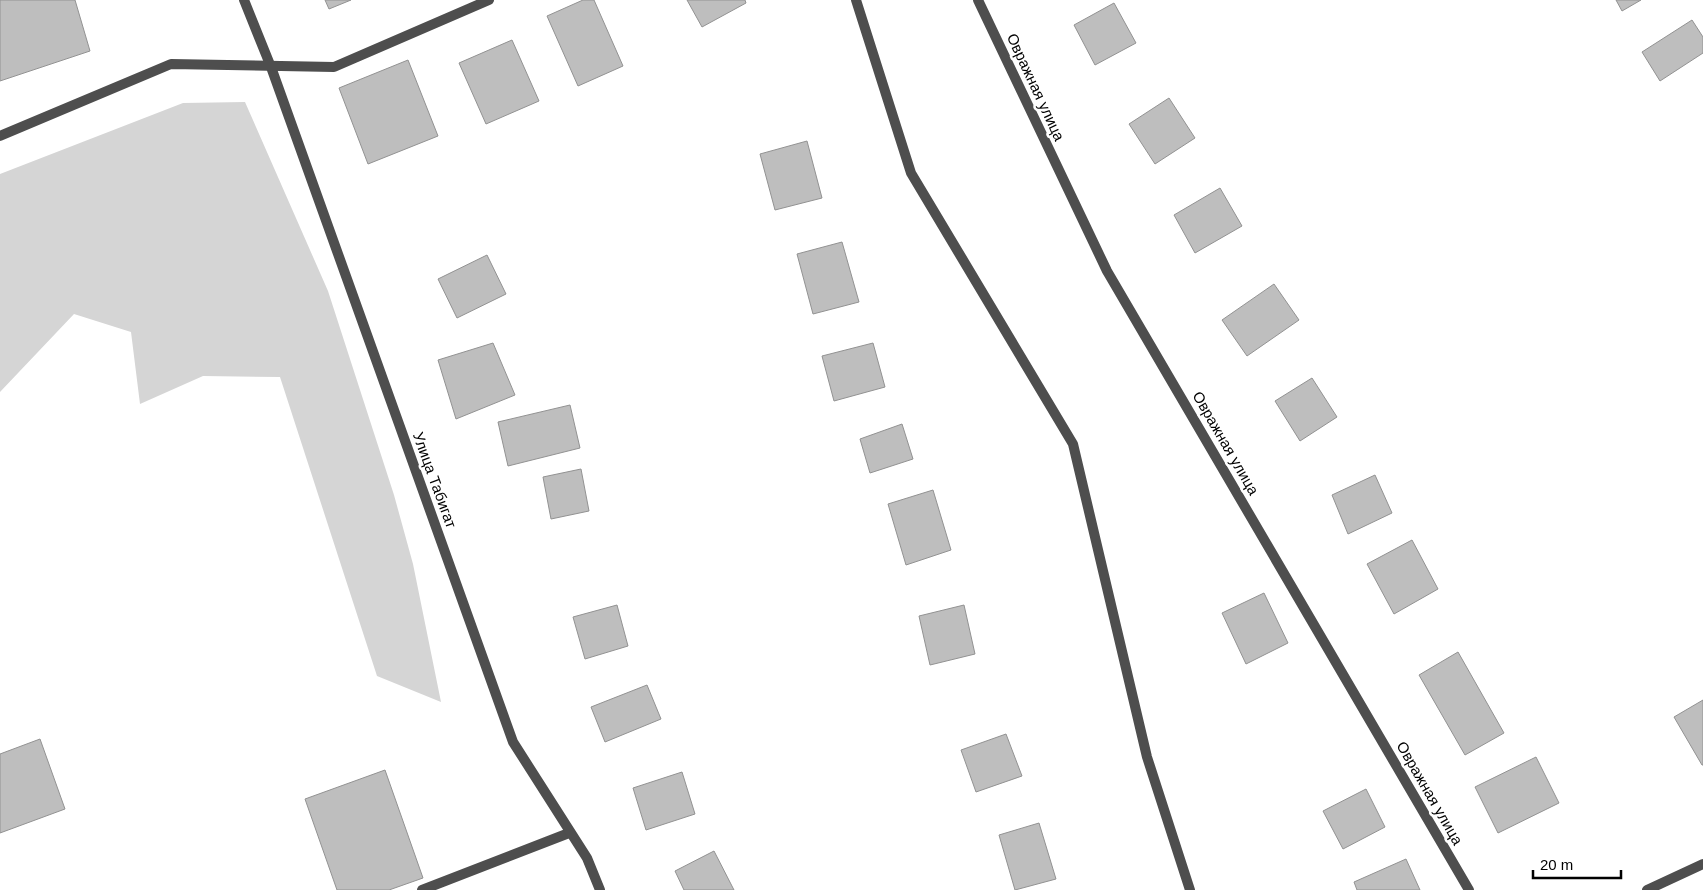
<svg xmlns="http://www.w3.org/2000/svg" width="1703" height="890" viewBox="0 0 1703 890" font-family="Helvetica,sans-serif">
	<rect width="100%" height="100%" fill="#fff"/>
	<path fill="#d5d5d5" d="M 245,102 L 328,291 L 394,495 L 413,564 L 441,702 L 377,676 L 280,377 L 203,376 L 140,404 L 131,332 L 74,314 L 0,392 L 0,174 L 183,103 Z"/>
	<g fill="#bebebe" stroke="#929292">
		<path d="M 0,0 L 75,0 L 90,51 L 0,81 Z"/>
		<path d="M 325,0 L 351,0 L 329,9 Z"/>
		<path d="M 583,0 L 594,0 L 623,66 L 578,86 L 547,16 Z"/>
		<path d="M 687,0 L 745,0 L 746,3 L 702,27 Z"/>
		<path d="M 1616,0 L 1641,0 L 1622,11 Z"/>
		<path d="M 1114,3 L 1136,43 L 1095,65 L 1074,25 Z"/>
		<path d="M 1692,20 L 1703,37 L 1703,53 L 1660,81 L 1642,52 Z"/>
		<path d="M 512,40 L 539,101 L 486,124 L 459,63 Z"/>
		<path d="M 408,60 L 438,136 L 368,164 L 339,88 Z"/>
		<path d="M 1169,98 L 1195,138 L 1155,164 L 1129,124 Z"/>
		<path d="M 807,141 L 822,198 L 775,210 L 760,154 Z"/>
		<path d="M 1220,188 L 1242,226 L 1195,253 L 1174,215 Z"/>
		<path d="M 842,242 L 859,302 L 813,314 L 797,254 Z"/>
		<path d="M 487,255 L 506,294 L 457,318 L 438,279 Z"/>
		<path d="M 1274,284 L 1299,320 L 1247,356 L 1222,320 Z"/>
		<path d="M 493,343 L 515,395 L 456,419 L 438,360 Z"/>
		<path d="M 873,343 L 885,387 L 834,401 L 822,356 Z"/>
		<path d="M 1312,378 L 1337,417 L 1300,441 L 1275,401 Z"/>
		<path d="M 570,405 L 580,448 L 508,466 L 498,422 Z"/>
		<path d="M 902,424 L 913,459 L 870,473 L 860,439 Z"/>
		<path d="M 581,469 L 589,511 L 551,519 L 543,477 Z"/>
		<path d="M 1375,475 L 1392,513 L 1348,534 L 1332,495 Z"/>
		<path d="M 933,490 L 951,550 L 906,565 L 888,504 Z"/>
		<path d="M 1412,540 L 1438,589 L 1394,614 L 1367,564 Z"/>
		<path d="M 1264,593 L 1288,643 L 1246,664 L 1222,613 Z"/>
		<path d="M 617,605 L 628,646 L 585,659 L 573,617 Z"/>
		<path d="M 964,605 L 975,654 L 930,665 L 919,616 Z"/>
		<path d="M 1458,652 L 1504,733 L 1465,755 L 1419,675 Z"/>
		<path d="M 647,685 L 661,719 L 605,742 L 591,707 Z"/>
		<path d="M 1703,700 L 1703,765 L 1702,765 L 1674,717 Z"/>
		<path d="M 1006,734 L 1022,776 L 976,792 L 961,750 Z"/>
		<path d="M 40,739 L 65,809 L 0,833 L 0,754 Z"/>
		<path d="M 1536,757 L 1559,803 L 1498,833 L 1475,787 Z"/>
		<path d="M 385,770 L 423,878 L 389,890 L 337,890 L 305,799 Z"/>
		<path d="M 682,772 L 695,814 L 646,830 L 633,788 Z"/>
		<path d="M 1366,789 L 1385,827 L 1343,849 L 1323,811 Z"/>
		<path d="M 1039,823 L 1056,879 L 1015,890 L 999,835 Z"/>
		<path d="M 714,851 L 734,890 L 684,890 L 675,871 Z"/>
		<path d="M 1406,859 L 1420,890 L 1357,890 L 1354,882 Z"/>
	</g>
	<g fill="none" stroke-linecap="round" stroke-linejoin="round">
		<path stroke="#4e4e4e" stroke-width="10" d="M 422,890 L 569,833"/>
		<g stroke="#4e4e4e" stroke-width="10">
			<path d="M 244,0 L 271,67 L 513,742 L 587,858 L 600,890"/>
			<path d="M 856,0 L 911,173 L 1073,444 L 1147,757 L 1190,890"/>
			<path d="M 978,0 L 1107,271 L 1469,890"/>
			<path d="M 0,136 L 171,64 L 334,67 L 489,0"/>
			<path d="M 1647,890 L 1703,864"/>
		</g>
	</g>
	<g text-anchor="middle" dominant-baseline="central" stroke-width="5" stroke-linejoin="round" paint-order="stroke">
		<g font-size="15" fill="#000" stroke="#fff">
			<text transform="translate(1036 87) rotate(65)">Овражная улица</text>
			<text transform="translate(1226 443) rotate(60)">Овражная улица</text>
			<text transform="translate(435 480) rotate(70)">Улица Табигат</text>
			<text transform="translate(1430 793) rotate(60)">Овражная улица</text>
		</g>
	</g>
	<path d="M1533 870v8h88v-8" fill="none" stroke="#000000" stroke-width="2.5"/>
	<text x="1540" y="870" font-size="15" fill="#000000" stroke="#ffffff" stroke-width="4" paint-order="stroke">20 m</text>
</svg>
